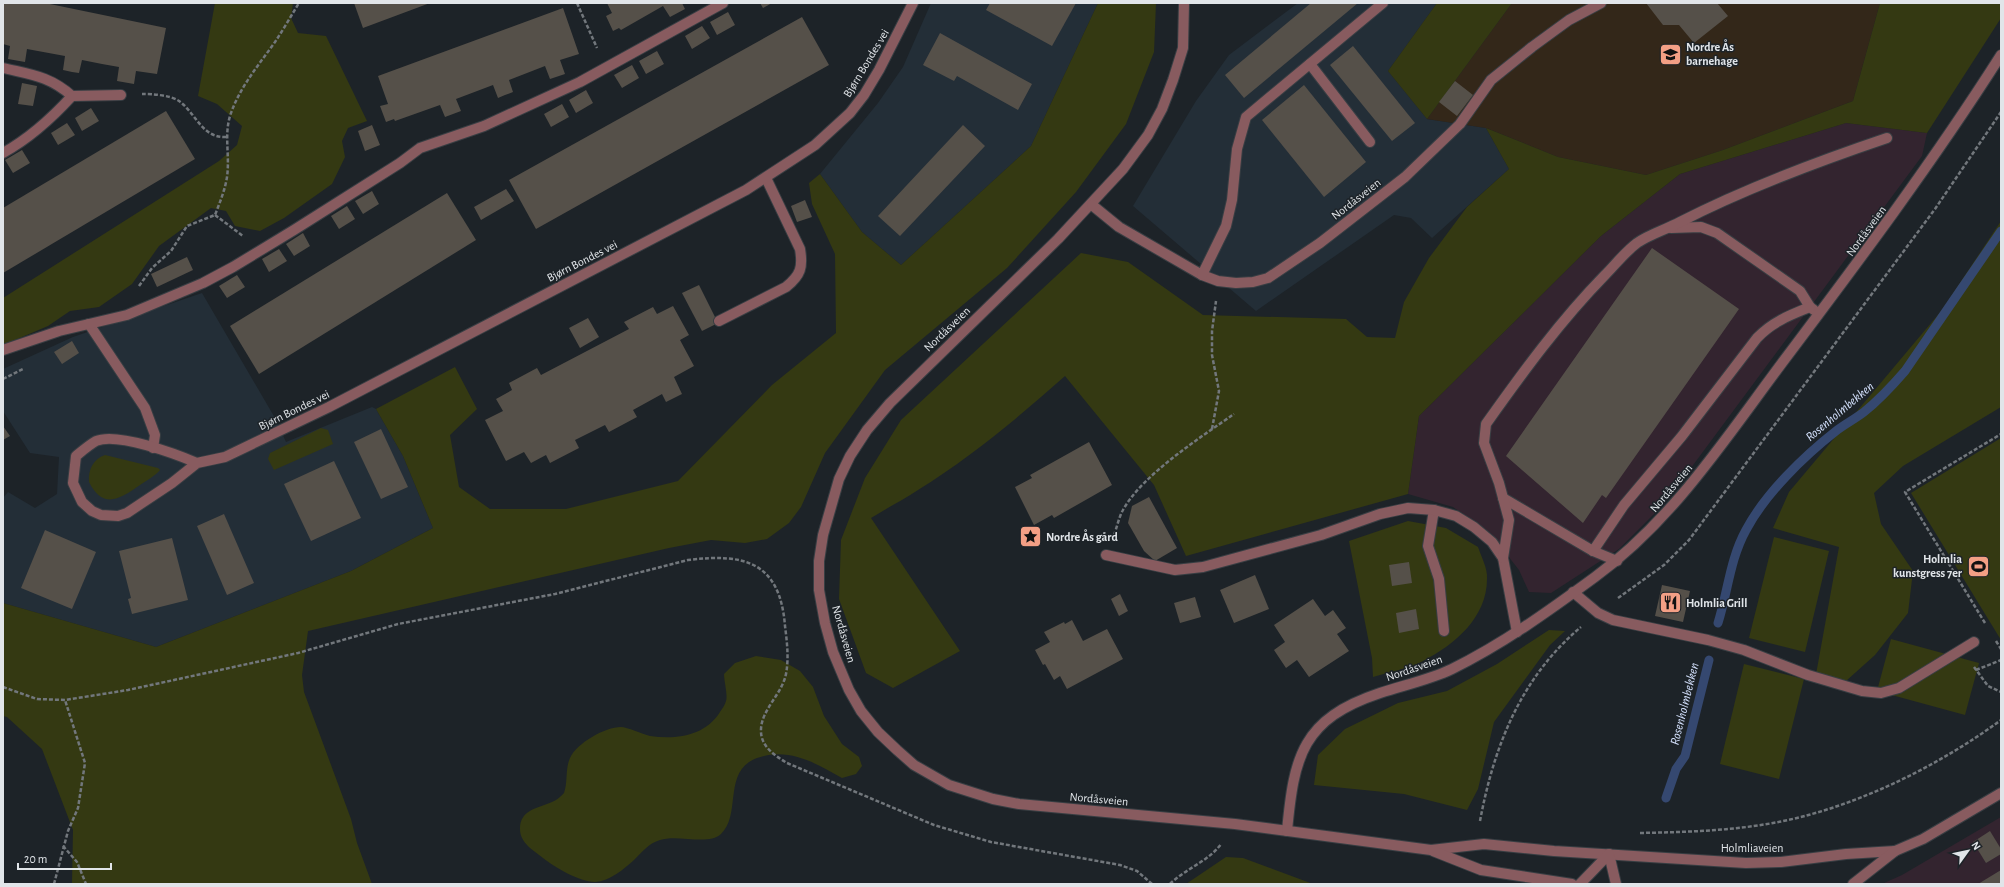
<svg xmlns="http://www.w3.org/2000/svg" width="2004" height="887" viewBox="0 0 2004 887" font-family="'Alegreya Sans',sans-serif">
	<rect width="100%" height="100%" fill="#1d2328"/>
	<g fill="#33242f">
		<path d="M 1846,123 L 1927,133 L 1922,156 L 1665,503 L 1619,549 L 1551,593 L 1529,592 L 1519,570 L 1490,533 L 1453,507 L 1408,494 L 1419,416 L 1601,236 L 1680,174 Z"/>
		<path d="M 2001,817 L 2001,884 L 1882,884 L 1902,875 Z"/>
	</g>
	<g fill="#232e37">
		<path d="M 931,3 L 1098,3 L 1031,146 L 901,265 L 862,232 L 820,174 L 878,103 L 903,67 Z"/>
		<path d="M 1298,3 L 1437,3 L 1388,71 L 1427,119 L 1486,128 L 1509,169 L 1432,238 L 1411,218 L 1394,215 L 1256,311 L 1133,206 L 1196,101 L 1229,55 Z"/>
		<path d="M 202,293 L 275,418 L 286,442 L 372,407 L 376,409 L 403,456 L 433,528 L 351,571 L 156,647 L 3,603 L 3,498 L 8,492 L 35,508 L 57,494 L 59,457 L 30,453 L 3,411 L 3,369 L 73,337 Z"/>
	</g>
	<path fill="#332719" d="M 1512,3 L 1880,3 L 1853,101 L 1723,150 L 1646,175 L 1558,157 L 1486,128 L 1427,119 Z"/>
	<g fill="#343912">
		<path d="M 215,3 L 293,3 L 291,18 L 298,33 L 326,36 L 367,121 L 348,128 L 342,141 L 345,157 L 332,184 L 284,218 L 260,231 L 235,226 L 226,211 L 211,208 L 159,246 L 132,284 L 99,307 L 70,311 L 48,326 L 3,345 L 3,298 L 219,161 L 237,145 L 242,126 L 217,104 L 198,96 Z"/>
		<path d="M 1098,3 L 1156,3 L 1154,52 L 1126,124 L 1076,192 L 1007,268 L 885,370 L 825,453 L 801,507 L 789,523 L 767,539 L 745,543 L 711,540 L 669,548 L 308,631 L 302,675 L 304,692 L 351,819 L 357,843 L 372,884 L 72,884 L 73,830 L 42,749 L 7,717 L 3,716 L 3,603 L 156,647 L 351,571 L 433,528 L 403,456 L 376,409 L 455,367 L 477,409 L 450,435 L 459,487 L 490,509 L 566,509 L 678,481 L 772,385 L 836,333 L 835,254 L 812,204 L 809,183 L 820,174 L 862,232 L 901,265 L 1031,146 Z"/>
		<path d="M 1437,3 L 1512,3 L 1427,119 L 1388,71 Z"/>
		<path d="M 1880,3 L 2001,3 L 2001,18 L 1927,133 L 1846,123 L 1680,174 L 1601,236 L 1419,416 L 1408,494 L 1186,556 L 1154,485 L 1065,376 C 1019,417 971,457 918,490 C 903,500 887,508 871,518 L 960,651 L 893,688 L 866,673 L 839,599 L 841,540 L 865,478 L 901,420 L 1081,253 L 1128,262 L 1203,315 L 1346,319 L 1367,337 L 1395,338 L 1404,302 L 1429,258 L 1467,207 L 1509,169 L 1486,128 L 1558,157 L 1646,175 L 1723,150 L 1853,101 Z"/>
		<path d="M 2001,221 L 2001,407 L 1903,466 L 1874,493 L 1881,524 L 1913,571 L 1908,613 L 1875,655 L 1846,681 L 1815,680 L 1839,547 L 1773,528 L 1789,492 L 1942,310 Z"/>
		<path d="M 321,428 L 328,430 L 333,444 L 274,470 L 268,459 L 270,453 Z"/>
		<path d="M 2001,438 L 2001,640 L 1911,493 Z"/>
		<path d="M 105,455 L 158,468 L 160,470 C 155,476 147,480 140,485 C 120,499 103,510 89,482 C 88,470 93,459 105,455 Z"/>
		<path d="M 1408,521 L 1446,528 L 1478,547 C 1481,556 1488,569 1487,579 C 1487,618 1454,645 1423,661 C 1408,669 1389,672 1373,677 L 1372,658 L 1349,541 Z"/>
		<path d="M 1774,537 L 1829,551 L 1805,652 L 1749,638 Z"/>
		<path d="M 1549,630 L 1565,631 L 1550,645 L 1494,722 L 1478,789 L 1467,810 L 1404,794 L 1314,785 L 1318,755 L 1345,729 L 1398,703 L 1447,691 L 1497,664 Z"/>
		<path d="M 1891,639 L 1979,663 L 1965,715 L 1877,691 Z"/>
		<path d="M 756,656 L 781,660 L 800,671 L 813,687 L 824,716 L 842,744 L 859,757 L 862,766 L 856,774 L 842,778 C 815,763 789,747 757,758 C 722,771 742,814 721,834 C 708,846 678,834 660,840 C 649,843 642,852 634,860 C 624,869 610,881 595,882 C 580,882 554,867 543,858 C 533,850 520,843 520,829 C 520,809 539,808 552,802 C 557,800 561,796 564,793 C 568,782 565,769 570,758 C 577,743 605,727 621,727 C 627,727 642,734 650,736 C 676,740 705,736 720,712 C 722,709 725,705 726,701 C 728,696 724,681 724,674 L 735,663 Z"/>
		<path d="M 1744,664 L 1804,679 L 1779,779 L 1720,764 Z"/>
		<path d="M 1226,857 L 1243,858 L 1313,884 L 1186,884 Z"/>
	</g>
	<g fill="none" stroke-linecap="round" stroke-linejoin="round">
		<g stroke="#354870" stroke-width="9">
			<path d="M 1718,623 C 1728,591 1730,559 1746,530 C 1765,494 1804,456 1836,431 C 1845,424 1855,419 1864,412 C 1879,400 1892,386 1905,371 L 2001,231"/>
			<path d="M 1666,798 L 1676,769 L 1685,756 L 1709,660"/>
		</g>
	</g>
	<g fill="#555049">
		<path d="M 3,3 L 45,3 L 166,28 L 157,74 L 136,71 L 134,84 L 117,81 L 119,67 L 102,64 L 82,60 L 79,73 L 72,72 L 63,70 L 65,56 L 27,49 L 25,62 L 8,59 L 10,46 L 3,44 Z"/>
		<path d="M 354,3 L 430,3 L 363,28 Z"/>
		<path d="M 607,3 L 682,3 L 685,9 L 670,17 L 663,6 L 621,30 L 619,28 L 613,31 L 606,16 L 612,13 Z"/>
		<path d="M 760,3 L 772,3 L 763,8 Z"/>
		<path d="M 990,3 L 1076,3 L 1052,46 L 986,10 Z"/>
		<path d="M 1311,3 L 1358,3 L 1244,98 L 1225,75 Z"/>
		<path d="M 1646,3 L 1717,3 L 1728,16 L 1694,43 L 1679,25 L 1663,25 Z"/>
		<path d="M 563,8 L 579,54 L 560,60 L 565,74 L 550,79 L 545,66 L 509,80 L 513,92 L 505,95 L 498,98 L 493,85 L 456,99 L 461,111 L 445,117 L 440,105 L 395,121 L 394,119 L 386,122 L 380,106 L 388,104 L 378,76 Z"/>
		<path d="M 728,12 L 735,25 L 717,35 L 710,22 Z"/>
		<path d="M 802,17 L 829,65 L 536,229 L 509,180 Z"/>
		<path d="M 702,26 L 710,38 L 692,49 L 685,36 Z"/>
		<path d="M 940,33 L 1032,84 L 1018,110 L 957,76 L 954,81 L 923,65 Z"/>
		<path d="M 1353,46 L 1415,123 L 1392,141 L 1330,65 Z"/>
		<path d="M 657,51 L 664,64 L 646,74 L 639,61 Z"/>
		<path d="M 632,65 L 639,78 L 622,88 L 614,75 Z"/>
		<path d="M 1455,81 L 1473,95 L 1457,116 L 1439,102 Z"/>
		<path d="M 22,83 L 37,86 L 33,106 L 18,104 Z"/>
		<path d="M 1304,85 L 1366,162 L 1324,197 L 1262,120 Z"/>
		<path d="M 586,90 L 593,103 L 576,113 L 569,100 Z"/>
		<path d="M 562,104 L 569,117 L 551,127 L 544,114 Z"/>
		<path d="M 91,108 L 99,121 L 82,131 L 75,118 Z"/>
		<path d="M 166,111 L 195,159 L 3,273 L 3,208 Z"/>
		<path d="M 67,123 L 75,135 L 58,145 L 51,133 Z"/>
		<path d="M 372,125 L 380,145 L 365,151 L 358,131 Z"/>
		<path d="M 963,125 L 985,146 L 900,236 L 878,216 Z"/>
		<path d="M 22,150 L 30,163 L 13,173 L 5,160 Z"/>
		<path d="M 506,189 L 514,201 L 481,220 L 474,207 Z"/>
		<path d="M 372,191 L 379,204 L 363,214 L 355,201 Z"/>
		<path d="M 447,193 L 476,240 L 259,374 L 230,326 Z"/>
		<path d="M 805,200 L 812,217 L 797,222 L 791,206 Z"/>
		<path d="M 347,206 L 355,219 L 339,229 L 331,216 Z"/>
		<path d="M 303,233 L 310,246 L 294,256 L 286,244 Z"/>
		<path d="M 1652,248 L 1739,309 L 1606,498 L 1602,495 L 1583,523 L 1506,456 Z"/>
		<path d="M 279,249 L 287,261 L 269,272 L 262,259 Z"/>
		<path d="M 187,257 L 193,270 L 157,287 L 151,274 Z"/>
		<path d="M 237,275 L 245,287 L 227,298 L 219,286 Z"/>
		<path d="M 699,285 L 718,323 L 702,331 L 682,293 Z"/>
		<path d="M 673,306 L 689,335 L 680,340 L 694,366 L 674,377 L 682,394 L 666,402 L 662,394 L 633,410 L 637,417 L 609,432 L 605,425 L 575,440 L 579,448 L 550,463 L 546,455 L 531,463 L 524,452 L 506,461 L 485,420 L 503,411 L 496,399 L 512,390 L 509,383 L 537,368 L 541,375 L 629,329 L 624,322 L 653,307 L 657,314 Z"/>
		<path d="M 588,318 L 599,337 L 580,348 L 569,328 Z"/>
		<path d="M 72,341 L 79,353 L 62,364 L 54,352 Z"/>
		<path d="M 3,426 L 10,436 L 3,440 Z"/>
		<path d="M 381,429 L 408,487 L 381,499 L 354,442 Z"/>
		<path d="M 1089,442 L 1112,485 L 1054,518 L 1052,515 L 1034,525 L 1015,487 L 1032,478 L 1030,475 Z"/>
		<path d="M 334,461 L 361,518 L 311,541 L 284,484 Z"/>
		<path d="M 1149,497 L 1177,548 L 1155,561 L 1144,551 L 1128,523 L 1132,506 Z"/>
		<path d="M 224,514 L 254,583 L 227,595 L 197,526 Z"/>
		<path d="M 45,530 L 96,552 L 72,609 L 21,588 Z"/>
		<path d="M 172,538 L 188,600 L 132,614 L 128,599 L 131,598 L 119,551 Z"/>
		<path d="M 1409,562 L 1412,583 L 1392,586 L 1389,565 Z"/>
		<path d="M 1255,575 L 1269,609 L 1234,623 L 1220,590 Z"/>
		<path d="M 1662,585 L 1690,591 L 1683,622 L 1655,616 Z"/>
		<path d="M 1120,594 L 1128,611 L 1119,616 L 1111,599 Z"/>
		<path d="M 1195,597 L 1201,617 L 1180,623 L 1174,603 Z"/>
		<path d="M 1313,599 L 1325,616 L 1333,610 L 1346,628 L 1337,634 L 1349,651 L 1309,677 L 1297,660 L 1286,668 L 1274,650 L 1285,642 L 1274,625 Z"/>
		<path d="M 1416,609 L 1419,629 L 1399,633 L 1396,613 Z"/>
		<path d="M 1072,620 L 1083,641 L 1107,629 L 1123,659 L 1067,689 L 1060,676 L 1054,680 L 1045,664 L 1043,665 L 1035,650 L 1050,642 L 1044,632 L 1064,622 L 1065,624 Z"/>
		<path d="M 1990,831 L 2001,849 L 2001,854 L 1986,863 L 1973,842 Z"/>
		<path d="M 2001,870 L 2001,884 L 1978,884 Z"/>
	</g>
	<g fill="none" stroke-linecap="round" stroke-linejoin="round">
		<defs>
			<g id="minor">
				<path d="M 1184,3 L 1183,48 L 1173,80 L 1162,109 L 1148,135 L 1123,169 L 1058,239 L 890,403 L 867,430 L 850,456 L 839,479 L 823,535 L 819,561 L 819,590 L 825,623 L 833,652 L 849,690 L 861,711 L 878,732 L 897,750 L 914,765 L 949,785 L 993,799 L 1019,804 L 1235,824 L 1431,850 L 1484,844 L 1554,851 L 1746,863 L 1781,862 L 1846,854 L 1895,851"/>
				<path d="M 1310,64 L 1370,142"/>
				<path d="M 3,68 C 32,75 49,76 72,96"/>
				<path d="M 3,153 C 30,138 51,119 72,96 L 121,95"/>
				<path d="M 1092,205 L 1119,227 L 1202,275 L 1218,281 L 1236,283 L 1253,282 L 1268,278 L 1320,243 L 1405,177 L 1460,124 L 1491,80 L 1532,47 L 1569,20 L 1601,3"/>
				<path d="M 1671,228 L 1701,227 L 1717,233 L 1800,291 L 1810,307 L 1814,310"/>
				<path d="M 1202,275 L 1226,226 L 1232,200 L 1237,149 L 1246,117 L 1383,3"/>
				<path d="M 719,321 L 786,287 C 801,275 803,267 800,249 L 766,178"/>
				<path d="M 89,324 L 145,408 L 155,435 L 153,448"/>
				<path d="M 3,350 L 59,331 L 127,315 L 203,283 L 233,267 L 294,230 L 400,163 L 420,148 L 484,126 L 580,82 L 723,3"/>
				<path d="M 197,463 C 176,454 117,432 96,441 C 89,445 82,451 76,456 L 73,483 L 82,502 L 92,511 L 101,515 L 118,516 L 127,513 L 172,483 L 197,463 L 225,457 L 329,407 L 746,190 L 815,145 L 850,113 L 864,95 L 879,70 L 913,3"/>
				<path d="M 1503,498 L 1593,551 L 1617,561"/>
				<path d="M 1434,510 L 1428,546 L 1439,579 L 1444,631"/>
				<path d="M 1593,551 L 1624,505 L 1682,436 L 1757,338 C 1772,322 1790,315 1810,307"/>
				<path d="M 1106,555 L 1175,570 L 1203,567 L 1321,535 L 1380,514 L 1408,508 L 1434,510 L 1456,516 L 1474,527 L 1492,542 L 1503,558 L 1517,632"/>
				<path d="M 1503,558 L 1509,520 L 1499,483 L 1484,443 L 1486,424 C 1523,372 1560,321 1605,275 C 1615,265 1625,252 1637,243 C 1650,234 1665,230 1680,222 C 1746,188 1816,162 1887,138"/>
				<path d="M 1573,592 L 1598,613 L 1613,620 L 1708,640 L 1744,650 L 1808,675 L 1862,691 L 1881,693 L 1899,688 L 1974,642"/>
				<path d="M 1287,831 C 1294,756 1302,719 1380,693 C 1404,685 1429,680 1452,669 C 1503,644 1550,610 1595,577 C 1673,520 1725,439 1782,363 C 1858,262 1933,162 2001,55"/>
				<path d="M 1433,851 L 1481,870 L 1572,884"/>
				<path d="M 1609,854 L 1616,884"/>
				<path d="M 1580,884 L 1609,854"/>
				<path d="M 1853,884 L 1895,851 L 1923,839 L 2001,793"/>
			</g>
		</defs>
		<use href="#minor" stroke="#383e43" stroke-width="12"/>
		<g stroke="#72777c" stroke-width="2.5" stroke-dasharray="4 2" stroke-linecap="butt">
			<path d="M 577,3 L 597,48"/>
			<path d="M 142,94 C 152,94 170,95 179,101 C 196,113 202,139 227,137"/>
			<path d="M 215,215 L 243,236"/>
			<path d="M 139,286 L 152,268 L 171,251 L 187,226 L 215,215 C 220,202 225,190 227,177 C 230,156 224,136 230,116 C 239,88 258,66 275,42 C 283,30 291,16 299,3"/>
			<path d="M 3,379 L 23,369"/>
			<path d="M 1212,429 L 1219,391 L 1212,355 L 1212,331 L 1216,301"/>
			<path d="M 1114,535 C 1117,527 1119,517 1123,510 C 1142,475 1201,437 1234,414"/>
			<path d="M 1618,598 L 1664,565 L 1689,540 L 1935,209 L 2001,112"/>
			<path d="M 1985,623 L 1905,492 L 2001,434"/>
			<path d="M 1996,641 L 2001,649"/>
			<path d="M 1974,667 L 1988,686 L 2001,692"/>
			<path d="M 1976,670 L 2001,660"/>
			<path d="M 3,687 L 37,699 L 65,700 L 128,690 L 298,653 L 398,624 L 555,594 L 688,560 C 745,553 780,562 785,626 C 787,642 789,658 786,674 C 782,694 762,709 761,729 C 760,746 774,755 787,763 L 934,825 L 991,842 L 1120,865 L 1137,871 L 1152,884"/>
			<path d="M 1480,821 C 1494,746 1521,677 1581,627"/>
			<path d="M 1640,833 C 1685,832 1729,831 1773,823 C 1852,809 1937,767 2001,720"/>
			<path d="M 63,846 L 77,862 L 86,884"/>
			<path d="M 54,884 L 68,831 L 78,808 L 85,763 L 65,700"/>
			<path d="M 1170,884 C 1185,869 1209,861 1221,844"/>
		</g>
		<use href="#minor" stroke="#885b5f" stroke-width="10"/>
	</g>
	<defs>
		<symbol id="school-square" viewBox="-11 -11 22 22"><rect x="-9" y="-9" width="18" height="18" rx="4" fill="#f39f85" stroke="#1d2328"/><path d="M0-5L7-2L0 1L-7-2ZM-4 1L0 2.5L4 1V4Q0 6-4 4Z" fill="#111"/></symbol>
		<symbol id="sight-square" viewBox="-11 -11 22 22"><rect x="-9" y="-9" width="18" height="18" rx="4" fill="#f39f85" stroke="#1d2328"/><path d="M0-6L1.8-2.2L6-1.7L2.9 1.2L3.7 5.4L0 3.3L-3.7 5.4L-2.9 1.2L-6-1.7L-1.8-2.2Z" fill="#111"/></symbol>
		<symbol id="stadium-square" viewBox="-11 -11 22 22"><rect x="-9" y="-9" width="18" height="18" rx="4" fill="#f39f85" stroke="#1d2328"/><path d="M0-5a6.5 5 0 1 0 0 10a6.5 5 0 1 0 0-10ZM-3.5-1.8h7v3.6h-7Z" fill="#111"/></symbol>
		<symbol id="restaurant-square" viewBox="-11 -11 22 22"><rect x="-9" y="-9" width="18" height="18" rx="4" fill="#f39f85" stroke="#1d2328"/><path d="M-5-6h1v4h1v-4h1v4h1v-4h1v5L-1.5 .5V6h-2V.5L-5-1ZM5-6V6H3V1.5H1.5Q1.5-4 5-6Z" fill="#111"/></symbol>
	</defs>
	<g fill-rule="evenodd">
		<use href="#school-square" x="1658" y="42" width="25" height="25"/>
		<use href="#sight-square" x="1018" y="524" width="25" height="25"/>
		<use href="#stadium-square" x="1966" y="554" width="25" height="25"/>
		<use href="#restaurant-square" x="1658" y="590" width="25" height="25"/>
	</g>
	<g text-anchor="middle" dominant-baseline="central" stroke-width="3" stroke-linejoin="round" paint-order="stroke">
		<g font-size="12" font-weight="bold" fill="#e1e5e9" stroke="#1d2328" text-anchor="start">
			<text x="1686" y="47">Nordre Ås<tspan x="1686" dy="14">barnehage</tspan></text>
			<text x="1046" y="537">Nordre Ås gård</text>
			<text x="1962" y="559" text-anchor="end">Holmlia<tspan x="1962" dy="14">kunstgress 7er</tspan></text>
			<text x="1686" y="603">Holmlia Grill</text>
		</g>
		<g font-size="12" fill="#e1e5e9" stroke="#1d2328">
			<text transform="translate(866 63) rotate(-59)">Bjørn Bondes vei</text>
			<text transform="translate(1356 199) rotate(-38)">Nordåsveien</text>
			<text transform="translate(1866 231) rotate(-54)">Nordåsveien</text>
			<text transform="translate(582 261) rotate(-27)">Bjørn Bondes vei</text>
			<text transform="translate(947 329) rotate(-44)">Nordåsveien</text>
			<text transform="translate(294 410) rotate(-26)">Bjørn Bondes vei</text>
			<text transform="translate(1671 488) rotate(-50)">Nordåsveien</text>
			<text transform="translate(844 634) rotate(74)">Nordåsveien</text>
			<text transform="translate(1414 668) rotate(-19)">Nordåsveien</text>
			<text transform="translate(1099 799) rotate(5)">Nordåsveien</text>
			<text x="1752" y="848">Holmliaveien</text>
		</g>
		<g font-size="13" font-style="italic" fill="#d4e1fd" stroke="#1d2328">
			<text transform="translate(1840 412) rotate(-40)">Rosenholmbekken</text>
			<text transform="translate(1685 704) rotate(-76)">Rosenholmbekken</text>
		</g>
	</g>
	<rect width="2004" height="887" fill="none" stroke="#e1e5e9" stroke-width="8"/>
	<g transform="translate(1968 851) rotate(57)" stroke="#1d2328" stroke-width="3" paint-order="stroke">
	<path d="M0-3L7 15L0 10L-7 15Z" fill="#e1e5e9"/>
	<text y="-6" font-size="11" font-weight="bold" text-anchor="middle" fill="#e1e5e9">N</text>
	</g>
	<path d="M18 863v6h93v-6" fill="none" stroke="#e1e5e9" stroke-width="2"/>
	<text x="24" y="863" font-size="12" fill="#e1e5e9" stroke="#1d2328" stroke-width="3" paint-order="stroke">20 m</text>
</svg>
